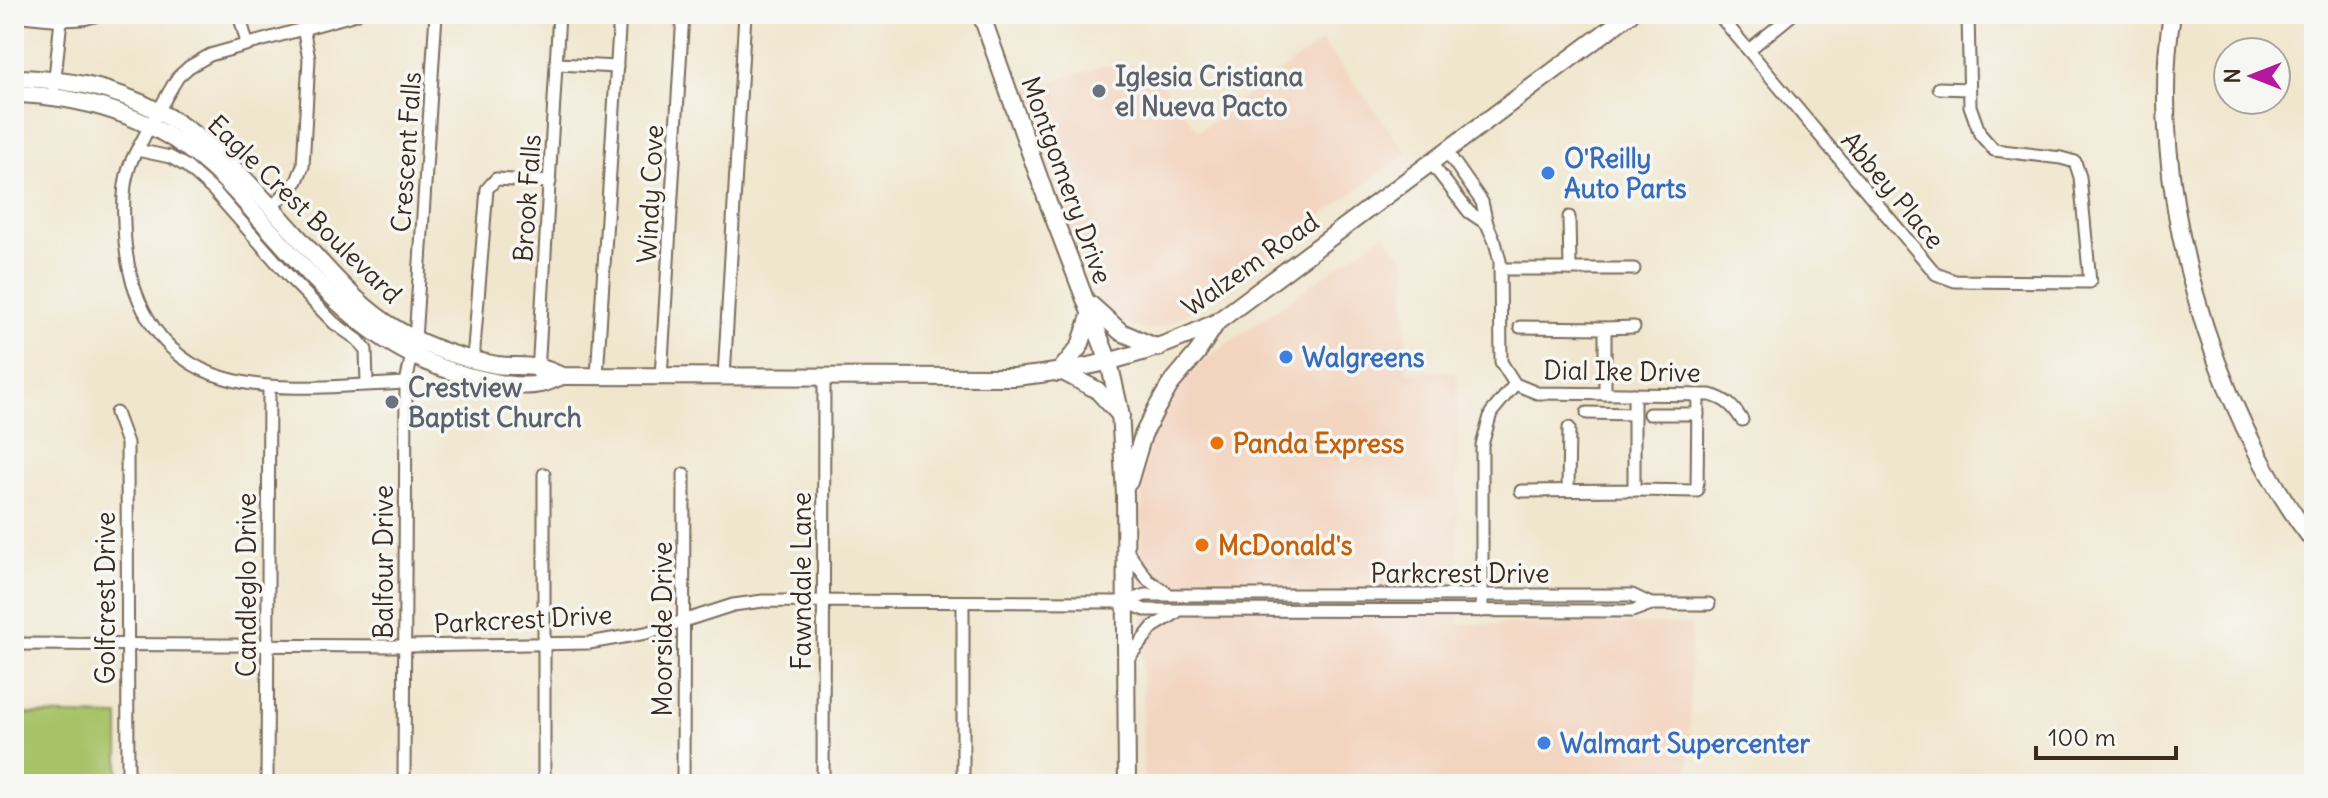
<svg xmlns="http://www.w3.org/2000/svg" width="2328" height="798" viewBox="0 0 2328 798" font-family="Delius,sans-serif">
	<rect width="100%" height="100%" fill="#f6f6f2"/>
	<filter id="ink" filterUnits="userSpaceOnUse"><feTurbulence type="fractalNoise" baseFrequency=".0125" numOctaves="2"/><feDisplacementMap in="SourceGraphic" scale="16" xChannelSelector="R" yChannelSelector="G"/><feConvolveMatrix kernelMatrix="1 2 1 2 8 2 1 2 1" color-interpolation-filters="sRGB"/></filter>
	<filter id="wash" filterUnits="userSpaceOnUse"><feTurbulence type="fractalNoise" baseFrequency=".006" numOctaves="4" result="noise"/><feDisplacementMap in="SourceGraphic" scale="32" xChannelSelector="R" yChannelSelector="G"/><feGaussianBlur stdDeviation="1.8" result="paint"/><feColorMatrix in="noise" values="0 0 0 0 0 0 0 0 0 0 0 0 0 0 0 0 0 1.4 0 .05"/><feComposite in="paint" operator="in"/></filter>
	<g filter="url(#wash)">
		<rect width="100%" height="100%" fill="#f0e6cd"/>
		<g fill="#f3d4bf">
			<path d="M 1322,41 L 1407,153 L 1185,315 L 1159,328 L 1142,330 L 1118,319 L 1102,307 L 1063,214 L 1019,92 L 1103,66 L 1150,67 L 1198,131 Z"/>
			<path d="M 1385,233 L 1406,261 L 1406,372 L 1457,371 L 1458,624 L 1691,624 L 1689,784 L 1143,784 L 1142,495 L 1150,440 L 1172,396 L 1207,358 Z"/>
		</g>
		<path fill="#a7c268" stroke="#717643" stroke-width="2" d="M 14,714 L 119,716 L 119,784 L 14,784 Z"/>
	</g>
	<g filter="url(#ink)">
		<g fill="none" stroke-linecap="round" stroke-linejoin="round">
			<defs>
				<g id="street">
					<path d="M 239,14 L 247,43"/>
					<path d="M 356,14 L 210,55 L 189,67 L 178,77 C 166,96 156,116 145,135 C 140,146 132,156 129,168 C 123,185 123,204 124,222 C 125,290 153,358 225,378 C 277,394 351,385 406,383"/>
					<path d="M 1718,14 L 1936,274 L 1955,281 L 2090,282 L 2080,177 L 2075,162"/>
					<path d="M 1968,14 L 1970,106 L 1980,134 L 1994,150 L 2061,158 L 2075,162"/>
					<path d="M 14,15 C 36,17 80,25 99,14"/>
					<path d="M 1750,49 L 1793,14"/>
					<path d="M 558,64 L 617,67"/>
					<path d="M 54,88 L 61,19"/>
					<path d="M 1939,88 L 1969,89"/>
					<path d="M 137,150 L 170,157 L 186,166 L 214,191 L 294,282 L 334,323 L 358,340 L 366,350 L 367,384"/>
					<path d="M 1447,152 L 1482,202 L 1487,224 L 1495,242 L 1500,261 L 1501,362 L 1515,384 L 1537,393 L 1710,395 C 1726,399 1733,406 1742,420"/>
					<path d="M 1431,163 L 1469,212 L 1487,224"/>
					<path d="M 272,207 L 297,181 L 303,166 L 309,59 L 303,28"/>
					<path d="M 1569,217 L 1570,269"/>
					<path d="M 1500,269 L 1634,269"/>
					<path d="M 1520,327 L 1605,328 L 1605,394"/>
					<path d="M 1605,328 L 1634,327"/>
					<path d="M 473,360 L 487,189 L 496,179 L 550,182"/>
					<path d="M 538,373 L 559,14"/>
					<path d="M 597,376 L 620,14"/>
					<path d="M 661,377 L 683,14"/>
					<path d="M 724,377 L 745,14"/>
					<path d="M 116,413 L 127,443 L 128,784"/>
					<path d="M 1587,413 L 1634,414"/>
					<path d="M 1649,414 L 1698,414"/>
					<path d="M 1568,490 L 1569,428"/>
					<path d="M 1634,490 L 1697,491 L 1698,395"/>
					<path d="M 1521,491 L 1634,490 L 1634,394"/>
					<path d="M 1127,551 L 1148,580 L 1167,593"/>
					<path d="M 1126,602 L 1145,610 L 1182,610 L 1632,611 L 1651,604 L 1709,604"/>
					<path d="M 1482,611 L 1482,445 L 1491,413 L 1515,384"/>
					<path d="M 14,644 L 405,646 L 589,643 L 646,633 L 733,605 L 763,601 L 1126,602 L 1145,595 L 1632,595 L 1651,604"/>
					<path d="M 1126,661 L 1153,627 L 1176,613"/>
					<path d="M 267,784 L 269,386"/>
					<path d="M 404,784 L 406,383 L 415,340 L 436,14"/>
					<path d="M 544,784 L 544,474"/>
					<path d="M 683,784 L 684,474"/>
					<path d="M 823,784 L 824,377"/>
					<path d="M 963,784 L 963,602"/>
				</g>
				<g id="secondary">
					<path d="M 981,14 L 1047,200 L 1109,362 L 1120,411 L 1125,495 L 1127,784"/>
					<path d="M 2172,14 C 2145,181 2211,410 2314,542"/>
					<path d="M 14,78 C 153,80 211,139 298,237 C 325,267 352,299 385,322 C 418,344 457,358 497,365 C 511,367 526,365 539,368 C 547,369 555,373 562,376 L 1015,377 C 1087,370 1152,354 1217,322 L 1630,14"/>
					<path d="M 14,94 C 80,96 142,113 195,154 C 219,172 239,195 259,218 C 321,287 373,352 468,376 C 488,381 519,389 540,384 C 547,383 555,379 562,376"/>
					<path d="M 1090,304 L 1121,332 L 1158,348"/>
					<path d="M 1063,372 L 1097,390 L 1121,416"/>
					<path d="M 1058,373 L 1080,346 L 1091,313"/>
					<path d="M 1129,482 L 1143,435 L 1155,411 L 1170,385 L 1197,353 L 1217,322"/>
				</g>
			</defs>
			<use href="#street" stroke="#7a6c5b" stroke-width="15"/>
			<use href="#secondary" stroke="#7a6c5b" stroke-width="20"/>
			<use href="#street" stroke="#fff" stroke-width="11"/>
			<use href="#secondary" stroke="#fff" stroke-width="16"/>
		</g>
	</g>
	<g fill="#6b7280" stroke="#f6f6f2" stroke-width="3">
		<circle cx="1099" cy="91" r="8"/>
		<circle cx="392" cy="402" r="8"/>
	</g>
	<g fill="#3f7fe0" stroke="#f6f6f2" stroke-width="3">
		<circle cx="1548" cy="173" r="8"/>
		<circle cx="1286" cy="357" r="8"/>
		<circle cx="1544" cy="743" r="8"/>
	</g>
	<g fill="#e8710a" stroke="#f6f6f2" stroke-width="3">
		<circle cx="1217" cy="443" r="8"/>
		<circle cx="1202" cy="545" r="8"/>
	</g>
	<g text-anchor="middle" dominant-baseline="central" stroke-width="7" stroke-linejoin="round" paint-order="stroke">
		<g font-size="26" font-weight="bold" fill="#5b616d" stroke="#f6f6f2" text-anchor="start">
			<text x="1115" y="76">Iglesia Cristiana<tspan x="1115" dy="30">el Nueva Pacto</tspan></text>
			<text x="408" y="387">Crestview<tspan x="408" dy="30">Baptist Church</tspan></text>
		</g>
		<g font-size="26" fill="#3b2a1e" stroke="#f6f6f2">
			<text transform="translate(406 152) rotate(-86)">Crescent Falls</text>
			<text transform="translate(1067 180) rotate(70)">Montgomery Drive</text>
			<text transform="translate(1893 190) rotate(50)">Abbey Place</text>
			<text transform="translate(650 194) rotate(-87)">Windy Cove</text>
			<text transform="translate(527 198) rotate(-86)">Brook Falls</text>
			<text transform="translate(305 209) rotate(44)">Eagle Crest Boulevard</text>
			<text transform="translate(1250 264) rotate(-35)">Walzem Road</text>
			<text transform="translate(1622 371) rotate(1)">Dial Ike Drive</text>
			<text transform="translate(383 562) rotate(-90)">Balfour Drive</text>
			<text x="1460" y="573">Parkcrest Drive</text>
			<text transform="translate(801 581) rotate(-90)">Fawndale Lane</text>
			<text transform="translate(246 585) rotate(-90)">Candleglo Drive</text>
			<text transform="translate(105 598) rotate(-90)">Golfcrest Drive</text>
			<text transform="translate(523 619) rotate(-3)">Parkcrest Drive</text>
			<text transform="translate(662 629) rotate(-90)">Moorside Drive</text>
		</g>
		<g font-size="26" font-weight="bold" fill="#366cbe" stroke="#f6f6f2" text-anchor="start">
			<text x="1564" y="158">O'Reilly<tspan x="1564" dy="30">Auto Parts</tspan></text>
			<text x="1302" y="357">Walgreens</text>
			<text x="1560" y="743">Walmart Supercenter</text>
		</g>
		<g font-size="26" font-weight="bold" fill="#c56008" stroke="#f6f6f2" text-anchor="start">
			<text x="1233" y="443">Panda Express</text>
			<text x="1218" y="545">McDonald's</text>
		</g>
	</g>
	<rect width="2328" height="798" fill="none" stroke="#f6f6f2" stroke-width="48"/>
	<g transform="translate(2252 76) rotate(270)"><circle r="38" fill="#f6f6f2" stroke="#aba49d" stroke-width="2"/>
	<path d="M0-6L14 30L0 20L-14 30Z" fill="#b5179e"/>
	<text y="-12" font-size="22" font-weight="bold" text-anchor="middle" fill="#3b2a1e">N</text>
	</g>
	<path d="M2036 746v12h140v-12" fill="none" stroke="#3b2a1e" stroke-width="4"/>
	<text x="2048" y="746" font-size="24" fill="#3b2a1e" stroke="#f6f6f2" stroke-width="6" paint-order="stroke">100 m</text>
</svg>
